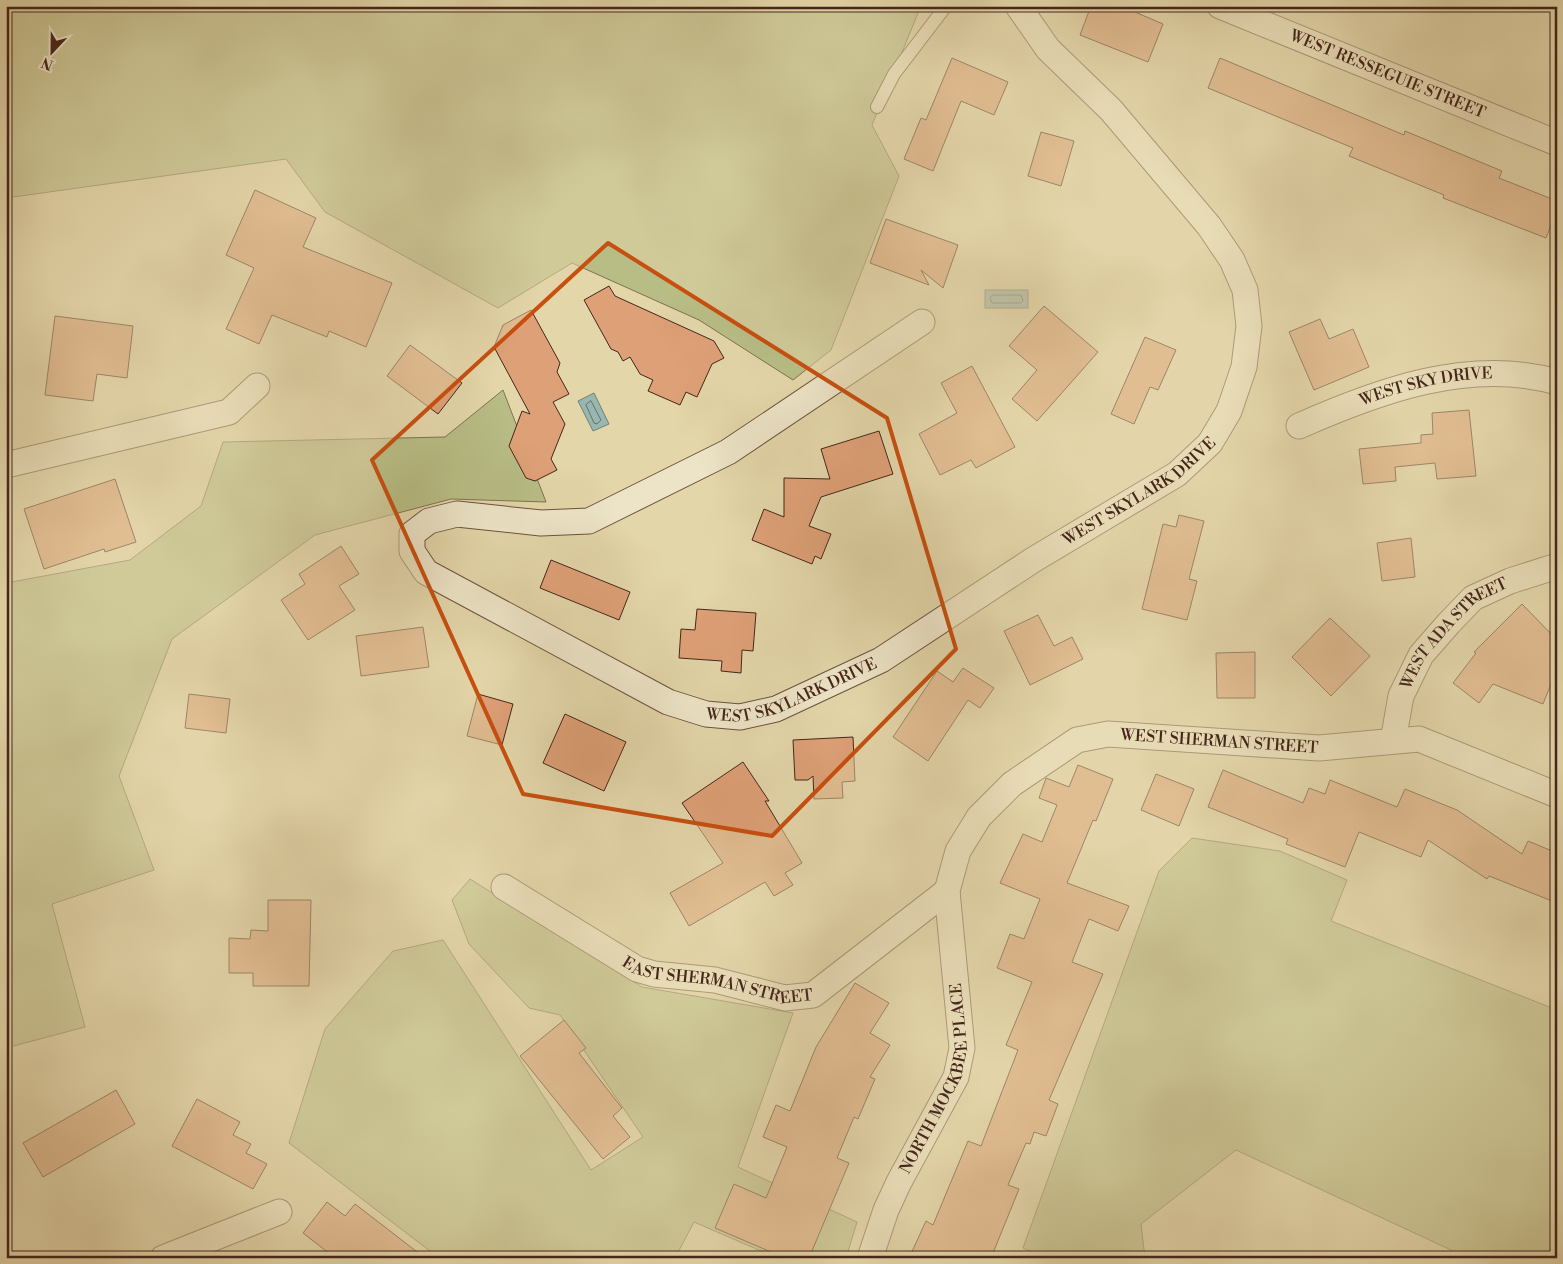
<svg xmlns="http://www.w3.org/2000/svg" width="1563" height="1264" viewBox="0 0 1563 1264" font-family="'Libre Bodoni',serif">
	<rect width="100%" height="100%" fill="#e3d6a9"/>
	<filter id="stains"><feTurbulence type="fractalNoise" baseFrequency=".004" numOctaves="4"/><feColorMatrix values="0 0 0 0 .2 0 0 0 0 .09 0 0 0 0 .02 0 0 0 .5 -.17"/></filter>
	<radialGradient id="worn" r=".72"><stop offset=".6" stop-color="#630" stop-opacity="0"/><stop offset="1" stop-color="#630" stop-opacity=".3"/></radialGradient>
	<g fill="#b8bd85" stroke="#7e7250">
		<path d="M 6,6 L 921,6 L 872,125 L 899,176 L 831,350 L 793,380 L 699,320 L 572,263 L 498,308 L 325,212 L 286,159 L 6,198 Z"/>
		<path d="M 503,390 L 546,502 L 451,499 L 315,535 L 172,639 L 119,776 L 154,870 L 52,904 L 85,1027 L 6,1048 L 6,583 L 130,560 L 201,506 L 223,442 L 445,437 Z"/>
		<path d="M 1192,838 L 1280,851 L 1347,880 L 1331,921 L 1557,1010 L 1557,1258 L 1454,1258 L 1451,1250 L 1236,1150 L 1141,1224 L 1145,1258 L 1047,1258 L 1023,1248 L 1159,871 Z"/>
		<path d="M 470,879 L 642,987 L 793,1013 L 738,1167 L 857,1222 L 846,1258 L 777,1258 L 694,1222 L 675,1258 L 439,1258 L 289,1143 L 325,1029 L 393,951 L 443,940 L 591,1170 L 643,1137 L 560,1015 L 529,1008 L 469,944 L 452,900 Z"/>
	</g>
	<g fill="#97b7b1" stroke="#767d75">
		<rect x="985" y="290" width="43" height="18"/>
		<path d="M 594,393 L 609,424 L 593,431 L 578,401 Z"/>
	</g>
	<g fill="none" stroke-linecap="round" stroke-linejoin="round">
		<g stroke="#6e6e66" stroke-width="1">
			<path d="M 993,295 L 1021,295 L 1023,301 L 1021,303 L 992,303 L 990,298 Z"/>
			<path d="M 591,401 L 601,420 L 597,424 L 594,423 L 586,405 Z"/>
		</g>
	</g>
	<g fill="#dea077" stroke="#45261b">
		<path d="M 1091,6 L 1121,6 L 1163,24 L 1148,62 L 1080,35 Z"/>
		<path d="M 952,58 L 1008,82 L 994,115 L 961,101 L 933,171 L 904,159 L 921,118 L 926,120 Z"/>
		<path d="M 1220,58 L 1404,135 L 1405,131 L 1502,171 L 1499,178 L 1557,201 L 1557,210 L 1546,238 L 1443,198 L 1444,195 L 1349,156 L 1353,148 L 1208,88 Z"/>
		<path d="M 1041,132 L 1074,141 L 1061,186 L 1028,176 Z"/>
		<path d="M 255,190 L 316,218 L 303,247 L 392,283 L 366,347 L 329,331 L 327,337 L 272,315 L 259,344 L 226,329 L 254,268 L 226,255 Z"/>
		<path d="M 886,219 L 958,245 L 943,288 L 921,270 L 929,285 L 870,263 Z"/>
		<path d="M 609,286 L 615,296 L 714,341 L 724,358 L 712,364 L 697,397 L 686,392 L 680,405 L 648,391 L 653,380 L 640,374 L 630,357 L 623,361 L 618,352 L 611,349 L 584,300 Z"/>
		<path d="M 1044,306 L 1098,352 L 1037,421 L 1012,399 L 1037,370 L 1009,346 Z"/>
		<path d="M 531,310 L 560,363 L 557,372 L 569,394 L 553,402 L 565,424 L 551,459 L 557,470 L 535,481 L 526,478 L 509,446 L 522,411 L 530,414 L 494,347 L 503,325 Z"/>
		<path d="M 55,316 L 133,326 L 127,378 L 97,374 L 93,401 L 45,395 Z"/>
		<path d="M 1320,319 L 1329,339 L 1353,329 L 1369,367 L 1314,390 L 1289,332 Z"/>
		<path d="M 1145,337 L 1176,350 L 1158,390 L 1150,387 L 1134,424 L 1111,414 Z"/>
		<path d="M 410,345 L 462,383 L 438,414 L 387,376 Z"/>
		<path d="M 972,366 L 1015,447 L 976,468 L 971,460 L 940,475 L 919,434 L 957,413 L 941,383 Z"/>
		<path d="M 1469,410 L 1476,476 L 1437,479 L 1435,463 L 1395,467 L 1396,481 L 1363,484 L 1359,449 L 1421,443 L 1421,435 L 1433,434 L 1432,413 Z"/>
		<path d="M 879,431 L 893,474 L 821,497 L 809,526 L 831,534 L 821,559 L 815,556 L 812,564 L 752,540 L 764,509 L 784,517 L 784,478 L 830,479 L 821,449 Z"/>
		<path d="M 115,479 L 136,542 L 105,552 L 104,549 L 44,569 L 24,509 Z"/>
		<path d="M 1179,515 L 1204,521 L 1189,579 L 1197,581 L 1187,620 L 1142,609 L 1163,524 L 1176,527 Z"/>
		<path d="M 1411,538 L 1415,577 L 1382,581 L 1377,543 Z"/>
		<path d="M 341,546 L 359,574 L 339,586 L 355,610 L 308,640 L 281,600 L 305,584 L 299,574 Z"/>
		<path d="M 551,560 L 630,592 L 619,620 L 540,588 Z"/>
		<path d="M 1522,604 L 1557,640 L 1557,669 L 1543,704 L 1493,684 L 1479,703 L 1453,683 L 1476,653 L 1474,652 Z"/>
		<path d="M 697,609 L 756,613 L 753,651 L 742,650 L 741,673 L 721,671 L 722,661 L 679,658 L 681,629 L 695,630 Z"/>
		<path d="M 1038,615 L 1054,646 L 1072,637 L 1083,659 L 1030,685 L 1004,631 Z"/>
		<path d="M 1330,618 L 1370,656 L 1331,696 L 1292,657 Z"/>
		<path d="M 423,627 L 429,667 L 361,676 L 356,636 Z"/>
		<path d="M 1255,652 L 1255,698 L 1217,698 L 1216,653 Z"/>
		<path d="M 963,668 L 994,688 L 980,708 L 968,700 L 928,761 L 893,737 L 937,671 L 953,682 Z"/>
		<path d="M 189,694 L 230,699 L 226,733 L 185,728 Z"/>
		<path d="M 478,694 L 513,704 L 502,745 L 467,736 Z"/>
		<path d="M 565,714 L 626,742 L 604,791 L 543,763 Z"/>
		<path d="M 853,737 L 855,781 L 842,782 L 843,798 L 814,799 L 813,776 L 808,780 L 795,780 L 793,740 Z"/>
		<path d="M 743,762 L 769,801 L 765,801 L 802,863 L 785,873 L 793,885 L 774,896 L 765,882 L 689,926 L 670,893 L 723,863 L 682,803 Z"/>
		<path d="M 1078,765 L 1113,779 L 1096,821 L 1093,820 L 1067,883 L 1129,906 L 1118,931 L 1089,919 L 1072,962 L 1103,974 L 1049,1100 L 1058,1104 L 1046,1136 L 1034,1132 L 1030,1144 L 1026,1143 L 1008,1185 L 1019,1189 L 991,1258 L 909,1258 L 926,1221 L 933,1225 L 968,1141 L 981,1146 L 1018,1050 L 1006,1045 L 1032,982 L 997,968 L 1010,934 L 1024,939 L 1040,899 L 1000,883 L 1023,834 L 1042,842 L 1057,805 L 1039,798 L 1046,778 L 1069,787 Z"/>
		<path d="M 1223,770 L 1303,803 L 1309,788 L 1325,794 L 1330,780 L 1397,807 L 1405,789 L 1457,810 L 1522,854 L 1528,841 L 1557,853 L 1557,903 L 1489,876 L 1487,879 L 1428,840 L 1421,857 L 1359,832 L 1345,867 L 1286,844 L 1288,839 L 1208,807 Z"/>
		<path d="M 1156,774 L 1194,789 L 1179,826 L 1141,810 Z"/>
		<path d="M 268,900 L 311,900 L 309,986 L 253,986 L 253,973 L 229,973 L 229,938 L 250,939 L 251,930 L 268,931 Z"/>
		<path d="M 855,983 L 889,1003 L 870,1033 L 890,1045 L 870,1077 L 875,1079 L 858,1119 L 854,1117 L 837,1158 L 849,1163 L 809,1258 L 785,1258 L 715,1228 L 734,1184 L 766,1198 L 787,1147 L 763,1137 L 776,1105 L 790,1111 L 816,1047 Z"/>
		<path d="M 564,1020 L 586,1048 L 579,1053 L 622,1108 L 613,1116 L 630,1137 L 603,1159 L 520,1056 Z"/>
		<path d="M 116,1090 L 135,1124 L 43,1177 L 23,1143 Z"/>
		<path d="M 197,1099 L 240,1122 L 233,1135 L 251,1144 L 246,1153 L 267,1164 L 253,1189 L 172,1146 Z"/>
		<path d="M 327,1202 L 345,1216 L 355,1204 L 425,1258 L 335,1258 L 303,1233 Z"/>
	</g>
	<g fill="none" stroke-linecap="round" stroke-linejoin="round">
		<defs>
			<path id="lane" d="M 877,107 L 894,74 L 946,6"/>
			<g id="street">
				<path id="s1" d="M 1220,6 L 1557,143"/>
				<path id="s2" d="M 922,322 L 728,452 L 589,521 L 541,523 L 457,514 L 429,521 L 412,534 L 412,551 L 426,572 L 668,702 L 706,714 L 740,717 L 776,709 L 881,660 L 1033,560 L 1177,474 L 1210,443 L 1229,411 L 1244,367 L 1249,326 L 1245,290 L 1232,260 L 1209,226 L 1111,110 L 1048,49 L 1018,6"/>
				<path id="s3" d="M 1299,426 C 1378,391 1470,357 1557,382"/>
				<path d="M 6,465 L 229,412 L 257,386"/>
				<path id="s4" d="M 1393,741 L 1401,696 L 1421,655 L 1449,623 L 1473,598 L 1510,581 L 1557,566"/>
				<path id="s5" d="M 504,887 L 637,969 L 654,974 L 715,980 L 785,998 L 813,995 L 947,891"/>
				<path d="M 163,1258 L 279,1212"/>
				<path id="s6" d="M 870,1258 L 886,1210 L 899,1182 L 956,1077 L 962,1048 L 947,891 L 958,851 L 979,817 L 1012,784 L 1077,740 L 1108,734 L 1319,748 L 1419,739 L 1557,795"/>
			</g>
		</defs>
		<use href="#lane" stroke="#6c523e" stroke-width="14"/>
		<use href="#street" stroke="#6c523e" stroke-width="27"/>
		<use href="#lane" stroke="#ede4c7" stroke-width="12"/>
		<use href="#street" stroke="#ede4c7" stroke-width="25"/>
	</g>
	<path d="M0 0H1563V1264H0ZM 608,243 L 887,418 L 956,649 L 772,836 L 523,794 L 372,460 Z" fill="#e3d6a9" fill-opacity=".55" fill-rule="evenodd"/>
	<path fill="none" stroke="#c74f0f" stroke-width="4" stroke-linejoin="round" d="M 608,243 L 887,418 L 956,649 L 772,836 L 523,794 L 372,460 Z"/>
	<g text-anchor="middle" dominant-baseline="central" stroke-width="4" stroke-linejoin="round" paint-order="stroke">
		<g font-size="16" fill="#45261b" stroke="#ede4c7">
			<text stroke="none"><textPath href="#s1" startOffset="181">WEST RESSEGUIE STREET</textPath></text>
			<text stroke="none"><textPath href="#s3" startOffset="134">WEST SKY DRIVE</textPath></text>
			<text stroke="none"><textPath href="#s2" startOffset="1424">WEST SKYLARK DRIVE</textPath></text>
			<text stroke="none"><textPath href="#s4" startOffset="130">WEST ADA STREET</textPath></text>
			<text stroke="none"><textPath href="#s2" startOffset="1019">WEST SKYLARK DRIVE</textPath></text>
			<text stroke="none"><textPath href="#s6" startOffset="738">WEST SHERMAN STREET</textPath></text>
			<text stroke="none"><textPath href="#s5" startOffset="238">EAST SHERMAN STREET</textPath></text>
			<text stroke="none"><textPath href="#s6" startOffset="194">NORTH MOCKBEE PLACE</textPath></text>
		</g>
	</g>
	<rect width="1563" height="1264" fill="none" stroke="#e3d6a9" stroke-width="25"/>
	<rect x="8" y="8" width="1548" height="1249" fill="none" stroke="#45261b" stroke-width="2.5"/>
	<rect x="12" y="12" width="1538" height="1239" fill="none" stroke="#45261b"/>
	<g transform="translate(52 52) rotate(202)" stroke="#ede4c7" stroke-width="4" paint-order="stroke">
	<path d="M0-4L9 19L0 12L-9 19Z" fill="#45261b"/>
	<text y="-8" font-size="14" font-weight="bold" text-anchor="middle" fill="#45261b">N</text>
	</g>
	<rect width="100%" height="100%" filter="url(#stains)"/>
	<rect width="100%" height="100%" fill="url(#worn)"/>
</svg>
